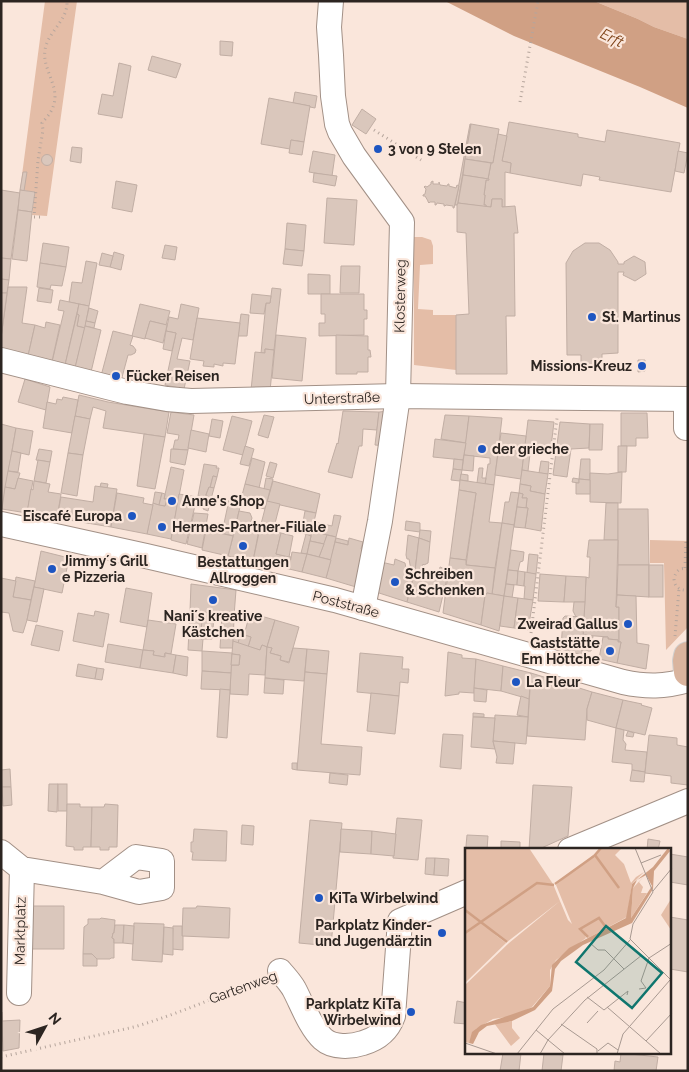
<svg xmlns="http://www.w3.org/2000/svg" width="689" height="1072" viewBox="0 0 689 1072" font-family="Raleway,sans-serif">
	<rect width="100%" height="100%" fill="#fae6db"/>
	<g fill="#e4bda7">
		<path d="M 45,1 L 77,1 L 47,216 L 32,215 L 35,192 L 20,190 Z"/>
		<path d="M 594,1 L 688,1 L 688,39 L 654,27 L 638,19 Z"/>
		<path d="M 414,237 L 422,237 L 431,240 L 433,246 L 433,264 L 420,265 L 418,309 L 433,310 L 433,315 L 456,315 L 456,370 L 414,365 Z"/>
		<path d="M 650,540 L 688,541 L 688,627 L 666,650 L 664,563 L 650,563 Z"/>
	</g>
	<path fill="#d0a084" d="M 445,1 L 594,1 L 638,19 L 654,27 L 688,39 L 688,108 L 640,87 L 514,36 Z"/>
	<g fill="#dac7bc" stroke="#c1aea4">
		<path d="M 220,41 L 233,42 L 232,56 L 220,55 Z"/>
		<path d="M 152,56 L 181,64 L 176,78 L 148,70 Z"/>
		<path d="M 119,63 L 131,66 L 122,118 L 98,114 L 102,94 L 113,96 Z"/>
		<path d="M 295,92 L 317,96 L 315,108 L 310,107 L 310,106 L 293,103 Z"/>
		<path d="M 269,98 L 310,106 L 304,142 L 291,140 L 290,149 L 261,144 Z"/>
		<path d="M 362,109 L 376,119 L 366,134 L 352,125 Z"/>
		<path d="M 509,122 L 578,134 L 578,137 L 605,142 L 607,130 L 680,143 L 671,192 L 599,180 L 600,177 L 583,174 L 581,186 L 510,173 L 511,163 L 502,161 Z"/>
		<path d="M 470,124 L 471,124 L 458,203 L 457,205 L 455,205 Z"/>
		<path d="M 471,124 L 499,129 L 493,163 L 465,159 Z"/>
		<path d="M 498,134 L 507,136 L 502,161 L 511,163 L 510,173 L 505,172 L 505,207 L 502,207 L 502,199 L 492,199 L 491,207 L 486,207 L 486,205 L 484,205 L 485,195 L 484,195 L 486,180 L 489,180 L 488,179 L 491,163 L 493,163 Z"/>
		<path d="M 291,140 L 304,142 L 302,155 L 289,153 Z"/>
		<path d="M 72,147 L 82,148 L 81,163 L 70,161 Z"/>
		<path d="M 313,151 L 335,155 L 332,176 L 309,172 Z"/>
		<path d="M 678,151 L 688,153 L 684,173 L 675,171 Z"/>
		<circle cx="47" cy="160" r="5.5"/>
		<path d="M 465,159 L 491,163 L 488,179 L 463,175 Z"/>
		<path d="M 23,172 L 27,172 L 24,191 L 20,190 Z"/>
		<path d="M 314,173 L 337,176 L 335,186 L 313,182 Z"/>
		<path d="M 463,175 L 489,179 L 489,180 L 486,180 L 484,195 L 485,195 L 484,205 L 486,205 L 486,207 L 458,203 Z"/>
		<path d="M 116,181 L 137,185 L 132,212 L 112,208 Z"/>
		<path d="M 433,181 L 433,184 L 439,184 L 439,182 L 440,185 L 447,186 L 448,184 L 449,184 L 449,186 L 456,188 L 457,185 L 459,186 L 454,208 L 453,208 L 453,206 L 446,205 L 445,206 L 444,206 L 444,204 L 437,203 L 436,205 L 435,205 L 435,202 L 430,202 L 429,203 L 428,202 L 428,201 L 425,196 L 423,196 L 423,195 L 425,194 L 426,189 L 424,187 L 425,186 L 427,187 L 431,184 L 431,182 Z"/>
		<path d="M 1,190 L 20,193 L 11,259 L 1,258 Z"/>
		<path d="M 20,190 L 35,192 L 32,212 L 18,210 Z"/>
		<path d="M 327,198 L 357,200 L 354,245 L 324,243 Z"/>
		<path d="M 492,199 L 502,199 L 502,207 L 515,206 L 518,233 L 514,233 L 515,316 L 506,316 L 507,374 L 456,374 L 456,315 L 469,314 L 466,233 L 457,232 L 457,205 L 458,203 L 491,207 Z"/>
		<path d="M 18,210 L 32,212 L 27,261 L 12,259 Z"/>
		<path d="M 287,223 L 306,225 L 304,251 L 285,249 Z"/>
		<path d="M 43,243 L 69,247 L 66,267 L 40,263 Z"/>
		<path d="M 585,243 L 599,243 L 610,250 L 618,262 L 618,264 L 624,264 L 624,262 L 634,256 L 645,262 L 646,274 L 635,281 L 623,275 L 624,272 L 618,272 L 618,353 L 602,354 L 602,369 L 581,369 L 581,355 L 567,355 L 566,263 L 573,251 Z"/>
		<path d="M 165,245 L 177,247 L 175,260 L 162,258 Z"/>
		<path d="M 285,249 L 304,251 L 302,266 L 283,264 Z"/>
		<path d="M 114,252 L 124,255 L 121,270 L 110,267 Z"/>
		<path d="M 102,253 L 113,256 L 110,267 L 99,265 Z"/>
		<path d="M 1,258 L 11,259 L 9,280 L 1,279 Z"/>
		<path d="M 86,261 L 97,263 L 89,306 L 69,302 L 72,282 L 82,283 Z"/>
		<path d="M 40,263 L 66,267 L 62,286 L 51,285 L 50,289 L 37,287 Z"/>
		<path d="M 341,266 L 360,266 L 359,293 L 340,293 Z"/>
		<path d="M 308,274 L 330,275 L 330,294 L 308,294 Z"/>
		<path d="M 1,279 L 9,280 L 7,293 L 1,293 Z"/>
		<path d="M 8,287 L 27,287 L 22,323 L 35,325 L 28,356 L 1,350 L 1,338 Z"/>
		<path d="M 39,288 L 53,290 L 51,303 L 37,301 Z"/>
		<path d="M 272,288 L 281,289 L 274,350 L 265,349 L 265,353 L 261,353 L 266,303 L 270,303 Z"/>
		<path d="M 1,293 L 7,293 L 1,338 Z"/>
		<path d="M 252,294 L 271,296 L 270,303 L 266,303 L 264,314 L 250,313 Z"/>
		<path d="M 321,294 L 364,294 L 364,310 L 367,310 L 367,319 L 364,319 L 364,335 L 319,336 L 319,323 L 325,323 L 325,314 L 321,314 Z"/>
		<path d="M 60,300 L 79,304 L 65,365 L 52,362 L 64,311 L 58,310 Z"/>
		<path d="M 79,304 L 89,306 L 85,328 L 77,326 L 79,315 L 77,314 Z"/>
		<path d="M 140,304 L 170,311 L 166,325 L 150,321 L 145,339 L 132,336 Z"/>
		<path d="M 181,304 L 199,308 L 193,340 L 182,338 L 177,359 L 190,361 L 184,389 L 165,385 L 176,333 L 166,331 L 169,317 L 178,319 Z"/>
		<path d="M 89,308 L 98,311 L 95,323 L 86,321 Z"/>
		<path d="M 77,314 L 79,315 L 77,326 L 85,328 L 75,368 L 65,365 Z"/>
		<path d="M 241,314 L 249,315 L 247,336 L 238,336 Z"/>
		<path d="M 197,318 L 240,323 L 235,364 L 223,363 L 223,366 L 214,364 L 214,367 L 203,366 L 204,361 L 190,359 Z"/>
		<path d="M 86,321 L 95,323 L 94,328 L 85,326 Z"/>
		<path d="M 150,321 L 167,325 L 163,343 L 145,338 Z"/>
		<path d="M 46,322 L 60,325 L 52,361 L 28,356 L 35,325 L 45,328 Z"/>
		<path d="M 85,326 L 101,330 L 91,372 L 75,368 Z"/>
		<path d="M 113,331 L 133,336 L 130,345 L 133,346 L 136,350 L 135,353 L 131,355 L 128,355 L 121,381 L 101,376 Z"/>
		<path d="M 166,331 L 176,333 L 172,351 L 163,349 Z"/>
		<path d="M 276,335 L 306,338 L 302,381 L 272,378 Z"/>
		<path d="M 336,335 L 368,336 L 368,350 L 370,350 L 371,357 L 368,357 L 368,372 L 357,372 L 357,374 L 336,374 Z"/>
		<path d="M 265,349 L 274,350 L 270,391 L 251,390 L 255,352 L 265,353 Z"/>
		<path d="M 638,360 L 645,360 L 645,371 L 638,372 Z"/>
		<path d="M 25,379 L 50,387 L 46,410 L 18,402 Z"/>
		<path d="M 79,395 L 108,402 L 169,412 L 165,437 L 103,428 L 106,411 L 93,407 L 90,419 L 75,416 Z"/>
		<path d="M 63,397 L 78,400 L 72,433 L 43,428 L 47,402 L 56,404 L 57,399 L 62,400 Z"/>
		<path d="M 343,411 L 379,412 L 377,430 L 363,429 L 362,446 L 359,446 L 352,478 L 328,472 L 337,443 L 338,444 Z"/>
		<path d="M 390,411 L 386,446 L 375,445 L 379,412 Z"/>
		<path d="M 171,412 L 194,415 L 188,450 L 173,449 L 175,440 L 178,440 L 179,435 L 167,433 Z"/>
		<path d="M 621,413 L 647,413 L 648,438 L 636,438 L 636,446 L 621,446 Z"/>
		<path d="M 264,415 L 274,417 L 268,438 L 258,435 Z"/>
		<path d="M 445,415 L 469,416 L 466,443 L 441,439 Z"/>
		<path d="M 75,416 L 90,419 L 83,455 L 68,453 Z"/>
		<path d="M 232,416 L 252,421 L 243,455 L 223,450 Z"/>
		<path d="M 469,416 L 502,418 L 494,485 L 485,484 L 488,464 L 490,464 L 490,458 L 464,455 Z"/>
		<path d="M 212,419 L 223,421 L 220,438 L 209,436 Z"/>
		<path d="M 528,420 L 554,422 L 551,447 L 525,445 Z"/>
		<path d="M 560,422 L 590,424 L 589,448 L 571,449 L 567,477 L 553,475 Z"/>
		<path d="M 1,424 L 16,428 L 2,508 L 1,508 Z"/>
		<path d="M 590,424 L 603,424 L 602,450 L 589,450 Z"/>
		<path d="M 16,428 L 33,431 L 29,455 L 12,451 Z"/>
		<path d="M 191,430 L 209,434 L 206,452 L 188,448 Z"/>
		<path d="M 501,433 L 526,436 L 521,479 L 495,475 Z"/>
		<path d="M 144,434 L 165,437 L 155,489 L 137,486 Z"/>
		<path d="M 435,439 L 466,443 L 463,460 L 433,457 Z"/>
		<path d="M 525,445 L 531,445 L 528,471 L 522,470 Z"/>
		<path d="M 245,446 L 254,449 L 249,466 L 240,464 Z"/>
		<path d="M 618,446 L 627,446 L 626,472 L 618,472 Z"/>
		<path d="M 39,449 L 52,451 L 50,462 L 36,460 Z"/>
		<path d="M 171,449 L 188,450 L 185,465 L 170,462 Z"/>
		<path d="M 12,451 L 21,453 L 18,472 L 8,471 Z"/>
		<path d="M 68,453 L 83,455 L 77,496 L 61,493 Z"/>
		<path d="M 464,455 L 474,456 L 473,471 L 462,470 Z"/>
		<path d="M 252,458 L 265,462 L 259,488 L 245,484 Z"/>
		<path d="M 454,459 L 463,460 L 462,470 L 453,469 Z"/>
		<path d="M 581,459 L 590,459 L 590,480 L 579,479 Z"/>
		<path d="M 38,460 L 50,462 L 46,483 L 34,481 Z"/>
		<path d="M 541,461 L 549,462 L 548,474 L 539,473 Z"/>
		<path d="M 270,462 L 277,464 L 273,478 L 266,476 Z"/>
		<path d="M 204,464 L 217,466 L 216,468 L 219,468 L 217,477 L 213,476 L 210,488 L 209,487 L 205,497 L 198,496 Z"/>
		<path d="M 171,467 L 184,470 L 171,539 L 147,534 L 153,503 L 165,506 L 167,499 L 164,499 Z"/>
		<path d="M 479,468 L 483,468 L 482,478 L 486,478 L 485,484 L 477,483 Z"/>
		<path d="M 453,469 L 462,470 L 460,481 L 451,480 Z"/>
		<path d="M 522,470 L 548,474 L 545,494 L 530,491 L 531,486 L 520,484 Z"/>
		<path d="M 8,471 L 20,473 L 15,489 L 5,487 Z"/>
		<path d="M 622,472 L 621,503 L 590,502 L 590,473 L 608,474 Z"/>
		<path d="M 461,474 L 468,475 L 468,481 L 460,480 Z"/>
		<path d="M 213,476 L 217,477 L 214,488 L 210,488 Z"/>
		<path d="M 18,478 L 33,481 L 27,513 L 2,509 L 5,487 L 15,489 Z"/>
		<path d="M 266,478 L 273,479 L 270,491 L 264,489 Z"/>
		<path d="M 573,478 L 579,479 L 579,483 L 572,482 Z"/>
		<path d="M 579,479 L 590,480 L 590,494 L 576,494 L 576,483 L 579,483 Z"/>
		<path d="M 460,480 L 494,485 L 489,522 L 502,523 L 495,568 L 466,565 L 476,493 L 459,490 Z"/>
		<path d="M 34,481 L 50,484 L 48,492 L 61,494 L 57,518 L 27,513 L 31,489 L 33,490 Z"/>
		<path d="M 273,481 L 320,494 L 316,513 L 267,502 Z"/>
		<path d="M 101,483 L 108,484 L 107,488 L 100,487 Z"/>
		<path d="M 245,484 L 270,490 L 265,509 L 240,503 Z"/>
		<path d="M 520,484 L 531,486 L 530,491 L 545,494 L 541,531 L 525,528 L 528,508 L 526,508 L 527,498 L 522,498 L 523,494 L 519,493 Z"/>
		<path d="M 95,486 L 117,489 L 111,527 L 57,518 L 61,497 L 93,502 Z"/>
		<path d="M 209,487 L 214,488 L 210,503 L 205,502 L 207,495 L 206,495 Z"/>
		<path d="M 459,490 L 476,493 L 466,560 L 450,558 Z"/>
		<path d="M 155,492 L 162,493 L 159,505 L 153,503 Z"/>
		<path d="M 511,492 L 519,493 L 514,525 L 502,523 L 505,502 L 509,502 Z"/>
		<path d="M 117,493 L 144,498 L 143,503 L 153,505 L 147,534 L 111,527 Z"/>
		<path d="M 162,493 L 165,494 L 164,499 L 167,499 L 165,506 L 159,505 Z"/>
		<path d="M 519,493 L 523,494 L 522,498 L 527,498 L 526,508 L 517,507 Z"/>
		<path d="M 179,494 L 197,497 L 186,544 L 171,540 Z"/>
		<path d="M 229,500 L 241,503 L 233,536 L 220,533 L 221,527 L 223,528 Z"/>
		<path d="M 267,501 L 280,504 L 273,531 L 260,528 Z"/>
		<path d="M 205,502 L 210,503 L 208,511 L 203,509 Z"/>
		<path d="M 606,503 L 618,503 L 618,540 L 604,540 Z"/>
		<path d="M 517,507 L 528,508 L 525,528 L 514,527 Z"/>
		<path d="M 618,509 L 648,509 L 649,565 L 618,565 Z"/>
		<path d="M 239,511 L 250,513 L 252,518 L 249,528 L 236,525 Z"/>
		<path d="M 305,511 L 316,513 L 313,526 L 309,525 L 306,534 L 301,533 Z"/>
		<path d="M 194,513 L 208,514 L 202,548 L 187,544 Z"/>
		<path d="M 334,515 L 341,516 L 336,537 L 312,531 L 314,522 L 332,526 Z"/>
		<path d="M 406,521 L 420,523 L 420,532 L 405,530 Z"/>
		<path d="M 502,523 L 514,525 L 504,596 L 492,594 Z"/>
		<path d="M 236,525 L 259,530 L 253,561 L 228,556 Z"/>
		<path d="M 309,525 L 313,526 L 311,536 L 306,534 Z"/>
		<path d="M 260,528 L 281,533 L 276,554 L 291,557 L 289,569 L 253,561 Z"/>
		<path d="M 206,530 L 233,536 L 228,556 L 202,550 Z"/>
		<path d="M 420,530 L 431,531 L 430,542 L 419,538 Z"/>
		<path d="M 312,531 L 327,535 L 324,544 L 310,541 Z"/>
		<path d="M 281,533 L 293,536 L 289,557 L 276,554 Z"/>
		<path d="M 306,534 L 311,536 L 307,554 L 301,553 Z"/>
		<path d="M 327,535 L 336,537 L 331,560 L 319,557 Z"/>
		<path d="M 408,535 L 419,538 L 415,571 L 411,570 L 409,559 L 407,559 L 406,555 Z"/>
		<path d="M 336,538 L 348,541 L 348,545 L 335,542 Z"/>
		<path d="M 349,538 L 363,542 L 361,549 L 366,550 L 356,587 L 326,578 L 335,542 L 348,545 Z"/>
		<path d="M 419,538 L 430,542 L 428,563 L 424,565 L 423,564 L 421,572 L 415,571 Z"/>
		<path d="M 589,540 L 618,540 L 616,607 L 619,607 L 619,642 L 618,640 L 608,639 L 608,637 L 583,635 L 586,577 L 589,578 L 590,557 L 587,557 Z"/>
		<path d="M 310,541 L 324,544 L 319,557 L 307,554 Z"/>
		<path d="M 511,550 L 524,552 L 523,561 L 520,562 L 518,571 L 508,570 Z"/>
		<path d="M 41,551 L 69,558 L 62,593 L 34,587 Z"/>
		<path d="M 292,552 L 307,554 L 302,572 L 289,569 Z"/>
		<path d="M 307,554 L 331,560 L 326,578 L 302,572 Z"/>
		<path d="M 529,554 L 538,555 L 536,574 L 527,573 Z"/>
		<path d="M 450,558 L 466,560 L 466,565 L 495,568 L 492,594 L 487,593 L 485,596 L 481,625 L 443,613 Z"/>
		<path d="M 395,559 L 405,563 L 406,568 L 415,571 L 407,602 L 376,592 L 381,562 L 394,565 Z"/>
		<path d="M 618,565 L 649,565 L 649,597 L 617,595 Z"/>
		<rect x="649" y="565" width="14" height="32"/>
		<path d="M 440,567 L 448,570 L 447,578 L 438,576 Z"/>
		<path d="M 429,570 L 439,571 L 438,576 L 447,578 L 439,612 L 407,602 L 415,571 L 426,574 Z"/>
		<path d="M 508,570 L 518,571 L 517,585 L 506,584 Z"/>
		<path d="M 518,571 L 525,572 L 524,586 L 517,585 Z"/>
		<path d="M 525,572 L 536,574 L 533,600 L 524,599 L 525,586 L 524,586 Z"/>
		<path d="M 540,574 L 566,576 L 564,602 L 538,601 Z"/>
		<path d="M 566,576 L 586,577 L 585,602 L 564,602 Z"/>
		<path d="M 16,577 L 35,581 L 31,600 L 13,597 Z"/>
		<path d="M 1,578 L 16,581 L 13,597 L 31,600 L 27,620 L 23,633 L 13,631 L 9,613 L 1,612 Z"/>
		<path d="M 191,584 L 236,590 L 234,616 L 190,611 Z"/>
		<path d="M 506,584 L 514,585 L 512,598 L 504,596 Z"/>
		<path d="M 34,587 L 44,589 L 37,622 L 27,620 Z"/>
		<path d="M 126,588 L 152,593 L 147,627 L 120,622 Z"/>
		<path d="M 487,593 L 504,596 L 499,631 L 481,625 L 485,596 Z"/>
		<path d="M 617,595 L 636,596 L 637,643 L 649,645 L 646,669 L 617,663 L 621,642 L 619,642 L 619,607 L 616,607 Z"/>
		<path d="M 504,596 L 518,598 L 514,628 L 500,626 Z"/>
		<path d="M 518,598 L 533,600 L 528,630 L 514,628 Z"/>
		<path d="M 574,602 L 585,602 L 584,617 L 576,617 L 573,611 Z"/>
		<path d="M 95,611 L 109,614 L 103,647 L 73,641 L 78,613 L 94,616 Z"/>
		<path d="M 190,611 L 202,612 L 201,639 L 203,639 L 202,651 L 188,650 Z"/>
		<path d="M 202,612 L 212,613 L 214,617 L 212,639 L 201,639 Z"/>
		<path d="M 250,613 L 275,620 L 267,647 L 262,645 L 260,650 L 248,647 L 251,637 L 244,635 Z"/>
		<path d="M 222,614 L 234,616 L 233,648 L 220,648 Z"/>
		<path d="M 565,616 L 584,617 L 582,655 L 561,649 L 563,618 Z"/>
		<path d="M 148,620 L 176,624 L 171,654 L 165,653 L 164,657 L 153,655 L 154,651 L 143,650 Z"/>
		<path d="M 275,620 L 299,627 L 289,662 L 280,660 L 281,656 L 270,653 L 272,648 L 267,647 Z"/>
		<path d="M 36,625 L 63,631 L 59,651 L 31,645 Z"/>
		<path d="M 233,632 L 240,634 L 238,644 L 233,641 Z"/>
		<path d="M 240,634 L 251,637 L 248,647 L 238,644 Z"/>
		<path d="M 583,635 L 593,636 L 591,651 L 582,651 Z"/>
		<path d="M 603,637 L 608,637 L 608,639 L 618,640 L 618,642 L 621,642 L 617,663 L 599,659 Z"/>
		<path d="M 233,641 L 260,650 L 262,645 L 267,647 L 265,675 L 249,674 L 248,695 L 230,694 L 231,665 L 239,665 L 240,655 L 232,654 Z"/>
		<path d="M 108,644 L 143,650 L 140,668 L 105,662 Z"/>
		<path d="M 267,647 L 272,648 L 270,653 L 281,656 L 280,660 L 289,663 L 293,648 L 307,649 L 304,681 L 265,678 Z"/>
		<path d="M 307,649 L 329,651 L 327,674 L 305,672 Z"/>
		<path d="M 143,650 L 154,651 L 153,655 L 165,657 L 165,653 L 176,655 L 173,673 L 140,668 Z"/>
		<path d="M 202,651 L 232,653 L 231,673 L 202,671 Z"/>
		<path d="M 448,652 L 462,655 L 462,658 L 476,659 L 474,693 L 459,692 L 459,694 L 445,696 Z"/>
		<path d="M 360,653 L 403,657 L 402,669 L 409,669 L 408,683 L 400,682 L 399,696 L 357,692 Z"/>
		<path d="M 232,654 L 240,655 L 239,665 L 231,665 Z"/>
		<path d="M 176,655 L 188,657 L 187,676 L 173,673 Z"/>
		<path d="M 476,659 L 503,666 L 501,691 L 474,688 Z"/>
		<path d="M 78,664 L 97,668 L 95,679 L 76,676 Z"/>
		<path d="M 503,666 L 531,673 L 529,699 L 501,691 Z"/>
		<path d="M 97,668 L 104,669 L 102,680 L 95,679 Z"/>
		<path d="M 202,671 L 231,673 L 230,690 L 201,689 Z"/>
		<path d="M 305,672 L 327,674 L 321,744 L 362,747 L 360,775 L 297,770 Z"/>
		<path d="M 531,673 L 592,692 L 587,709 L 585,740 L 527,736 Z"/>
		<path d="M 265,678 L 284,680 L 283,694 L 264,693 Z"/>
		<path d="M 474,688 L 487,690 L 486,702 L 474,701 Z"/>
		<path d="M 220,689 L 230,690 L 227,738 L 217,737 Z"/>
		<path d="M 592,692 L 623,700 L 616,728 L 587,720 L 587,709 Z"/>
		<path d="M 371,693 L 399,696 L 395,734 L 367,731 Z"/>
		<path d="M 521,696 L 529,699 L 528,717 L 517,715 Z"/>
		<path d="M 623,700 L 642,704 L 641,705 L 652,708 L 645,735 L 616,728 Z"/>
		<path d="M 473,713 L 484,714 L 484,717 L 473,717 Z"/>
		<path d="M 495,715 L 528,717 L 526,744 L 493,741 Z"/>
		<path d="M 473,717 L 495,718 L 493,741 L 495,749 L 471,747 Z"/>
		<path d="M 616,728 L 624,730 L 623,740 L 626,744 L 625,750 L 647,752 L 645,772 L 632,770 L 632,764 L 612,762 Z"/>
		<path d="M 628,731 L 634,733 L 633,737 L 626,736 Z"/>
		<path d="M 443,734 L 463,735 L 461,769 L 440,767 Z"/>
		<path d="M 649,735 L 677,738 L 677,745 L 688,747 L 688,785 L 671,783 L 671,776 L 645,773 Z"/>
		<path d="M 493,741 L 515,743 L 513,764 L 496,763 L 497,757 Z"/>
		<path d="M 292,763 L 297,763 L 297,770 L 292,769 Z"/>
		<path d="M 10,769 L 11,787 L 2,787 L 1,770 Z"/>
		<path d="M 632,770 L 645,772 L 644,782 L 630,781 Z"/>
		<path d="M 330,773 L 348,775 L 347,785 L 329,783 Z"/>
		<path d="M 49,784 L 58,784 L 57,812 L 48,811 Z"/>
		<rect x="58" y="784" width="9" height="27"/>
		<path d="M 533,785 L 572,787 L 568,836 L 537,850 L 529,850 Z"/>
		<path d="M 2,787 L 11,787 L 12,805 L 3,806 Z"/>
		<path d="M 67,804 L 80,804 L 80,807 L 92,807 L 91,847 L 83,847 L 83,850 L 74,850 L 74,847 L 66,846 Z"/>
		<path d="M 105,804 L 118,805 L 117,847 L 109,847 L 109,850 L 100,850 L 100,847 L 91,847 L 92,807 L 104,807 Z"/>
		<path d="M 397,818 L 422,820 L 418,860 L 393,858 Z"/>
		<path d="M 310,820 L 342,823 L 331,946 L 299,943 Z"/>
		<path d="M 242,825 L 254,826 L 253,845 L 241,844 Z"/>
		<path d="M 194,829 L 227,831 L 226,861 L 192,860 L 193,852 L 191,852 L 191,842 L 193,842 Z"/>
		<path d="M 341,829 L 372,831 L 371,854 L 340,852 Z"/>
		<path d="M 372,831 L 396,834 L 394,856 L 371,854 Z"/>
		<path d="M 467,835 L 488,836 L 487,850 L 467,850 L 467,857 L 465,857 Z"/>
		<path d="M 648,839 L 660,841 L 658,850 L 647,850 Z"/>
		<path d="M 501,841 L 520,842 L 520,850 L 501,850 Z"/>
		<path d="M 670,854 L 688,857 L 688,885 L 670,882 Z"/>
		<path d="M 426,858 L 435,858 L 434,875 L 425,874 Z"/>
		<path d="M 435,858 L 449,859 L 448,876 L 434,875 Z"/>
		<path d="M 31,906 L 64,906 L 64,949 L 30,949 Z"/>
		<path d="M 197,906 L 230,908 L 229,938 L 182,936 L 183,908 L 196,908 Z"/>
		<path d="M 670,917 L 688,920 L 688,972 L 670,969 Z"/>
		<path d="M 101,918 L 115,920 L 114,933 L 113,933 L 112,938 L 114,939 L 114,958 L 111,958 L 110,959 L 97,959 L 92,954 L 83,954 L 84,927 L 88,924 L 88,919 L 100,919 Z"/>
		<path d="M 134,923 L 164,924 L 162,962 L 132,960 Z"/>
		<path d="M 115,925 L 124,925 L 123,943 L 114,943 L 114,939 L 112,938 L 113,933 L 114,933 Z"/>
		<path d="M 124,925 L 134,926 L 133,944 L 123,943 Z"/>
		<path d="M 173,926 L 182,926 L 182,936 L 183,936 L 183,950 L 172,949 Z"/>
		<path d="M 164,927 L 173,928 L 173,955 L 163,954 Z"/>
		<path d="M 83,954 L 92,954 L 97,959 L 97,966 L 83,966 Z"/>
		<path d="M 457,1001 L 467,1003 L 467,1024 L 454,1023 Z"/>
		<path d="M 2,1012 L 3,1041 L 1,1041 L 1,1012 Z"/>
		<path d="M 20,1020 L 19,1048 L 3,1051 L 2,1021 Z"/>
		<path d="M 503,1053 L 521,1053 L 519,1071 L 500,1071 Z"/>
		<path d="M 544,1053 L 563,1055 L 561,1071 L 542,1071 Z"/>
		<path d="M 621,1053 L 658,1057 L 656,1071 L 614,1071 L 615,1061 L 620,1062 Z"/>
	</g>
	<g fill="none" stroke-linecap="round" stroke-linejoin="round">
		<defs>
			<g id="minor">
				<path d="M 331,1 L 329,27 L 331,55 L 333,96 L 337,124 L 340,132 L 354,156 L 402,222 L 398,396 L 380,521 L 363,608"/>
				<path d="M 1,360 L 127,392 L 167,399 L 191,401 L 398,396 L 688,399"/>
				<path d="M 686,399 L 686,428"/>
				<path d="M 1,524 L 146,556 L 335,600 L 623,682 C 646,687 665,687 688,680"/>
				<path d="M 570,850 L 688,801"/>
				<path d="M 1,852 L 22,869 L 103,882 L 139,892 L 162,888 L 162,861 L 136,857 L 103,882"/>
				<path d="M 280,971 C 285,977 290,982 294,989 C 302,1004 310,1027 323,1039 C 333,1048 351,1047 363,1043 C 377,1039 388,1030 393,1016 L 400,921 L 467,892"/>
				<path d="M 19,993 L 22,869"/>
			</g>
			<path id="major" d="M 688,656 L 687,661 L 688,672"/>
		</defs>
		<use href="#minor" stroke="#a29086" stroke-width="26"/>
		<use href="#major" stroke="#d1cfce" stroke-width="30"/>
		<g stroke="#b5a59c" stroke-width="3" stroke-dasharray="1 4" stroke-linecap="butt">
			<path d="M 520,102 L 538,1"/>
			<path d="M 374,130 L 421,160"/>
			<path d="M 40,217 L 34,217 L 38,160 L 43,130 L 42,123 C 46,118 51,113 53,107 C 61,87 42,70 45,50 C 48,31 68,21 67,1"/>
			<path d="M 685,568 L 686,539"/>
			<path d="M 688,569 C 680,567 676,571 674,578 C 674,586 679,591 688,590"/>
			<path d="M 531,633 L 557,418"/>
			<path d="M 675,636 L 679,589"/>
			<path d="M 1,1057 L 134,1027 C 178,1014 219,996 261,979"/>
		</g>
		<use href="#minor" stroke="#fff" stroke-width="24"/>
		<use href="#major" stroke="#d9b49e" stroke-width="28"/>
	</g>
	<g fill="#1d55c1" stroke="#fae6db" stroke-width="2">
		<circle cx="378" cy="149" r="5"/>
		<circle cx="592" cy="317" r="5"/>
		<circle cx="642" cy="366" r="5"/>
		<circle cx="116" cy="376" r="5"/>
		<circle cx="482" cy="449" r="5"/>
		<circle cx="172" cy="501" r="5"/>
		<circle cx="132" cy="516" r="5"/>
		<circle cx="162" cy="527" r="5"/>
		<circle cx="243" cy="546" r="5"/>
		<circle cx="52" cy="569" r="5"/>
		<circle cx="395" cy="582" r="5"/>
		<circle cx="213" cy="600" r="5"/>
		<circle cx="628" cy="624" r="5"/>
		<circle cx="610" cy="651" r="5"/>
		<circle cx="516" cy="682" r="5"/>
		<circle cx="319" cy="898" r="5"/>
		<circle cx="442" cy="933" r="5"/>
		<circle cx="411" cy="1012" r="5"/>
	</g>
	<g text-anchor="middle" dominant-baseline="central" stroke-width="4.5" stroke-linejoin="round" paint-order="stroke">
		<g font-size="14" font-weight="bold" fill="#2c2521" stroke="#fae6db" text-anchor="start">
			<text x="388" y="149">3 von 9 Stelen</text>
			<text x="602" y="317">St. Martinus</text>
			<text x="632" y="366" text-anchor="end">Missions-Kreuz</text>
			<text x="126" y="376">Fücker Reisen</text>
			<text x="492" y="449">der grieche</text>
			<text x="182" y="501">Anne's Shop</text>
			<text x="122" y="516" text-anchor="end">Eiscafé Europa</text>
			<text x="172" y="527">Hermes-Partner-Filiale</text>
			<text x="62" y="561">Jimmy´s Grill<tspan x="62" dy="16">e Pizzeria</tspan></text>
			<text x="243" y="562" text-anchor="middle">Bestattungen<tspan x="243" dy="16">Allroggen</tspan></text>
			<text x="405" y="574">Schreiben<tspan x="405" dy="16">&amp; Schenken</tspan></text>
			<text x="213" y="616" text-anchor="middle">Nani´s kreative<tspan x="213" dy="16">Kästchen</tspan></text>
			<text x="618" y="624" text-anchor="end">Zweirad Gallus</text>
			<text x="600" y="643" text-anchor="end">Gaststätte<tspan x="600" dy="16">Em Höttche</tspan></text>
			<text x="526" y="682">La Fleur</text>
			<text x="329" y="898">KiTa Wirbelwind</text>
			<text x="432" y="925" text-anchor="end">Parkplatz Kinder-<tspan x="432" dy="16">und Jugendärztin</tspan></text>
			<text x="401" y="1004" text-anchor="end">Parkplatz KiTa<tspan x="401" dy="16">Wirbelwind</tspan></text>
		</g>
		<g font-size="14" fill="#2c2521" stroke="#fae6db">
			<text transform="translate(400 296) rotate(-89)">Klosterweg</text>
			<text transform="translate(342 398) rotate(-2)">Unterstraße</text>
			<text transform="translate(346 604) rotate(15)">Poststraße</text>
			<text transform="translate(20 931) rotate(-89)">Marktplatz</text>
			<text transform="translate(243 987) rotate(-20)">Gartenweg</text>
		</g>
		<g font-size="15" font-style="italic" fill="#7d4015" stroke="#fae6db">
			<text transform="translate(612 38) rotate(26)">Erft</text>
		</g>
	</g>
	<g transform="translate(465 848)">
		<rect width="206" height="206" fill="#fae6db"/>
		<path d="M 0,0 L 64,0 L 88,36 L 95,53 L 42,94 L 28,85 L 41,95 L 0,135 ZM 137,0 L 157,0 L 150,7 L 159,16 L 166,35 L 171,29 L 179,24 L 167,36 L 162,69 L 123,90 L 120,88 L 121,90 L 91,112 L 85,122 L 85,138 L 67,159 L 49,168 L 28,171 L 11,181 L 4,195 L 0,194 L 0,137 L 44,95 L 95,53 L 103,72 L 107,76 L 91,37 ZM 180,27 L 174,34 L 178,39 L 176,45 L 182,45 L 166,70 L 168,40 ZM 206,51 L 207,82 L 206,82 L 196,67 ZM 47,173 L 47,180 L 55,190 L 46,198 L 29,175 Z" fill="#e4bda7"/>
		<path d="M 203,0 L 205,3 L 189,23 L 188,41 L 167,75 L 118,97 L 96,113 L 90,121 L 87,143 L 70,162 L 47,173 L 22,178 L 14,184 L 8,196 L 4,195 L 7,184 L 16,177 L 68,159 L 85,138 L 87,117 L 104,100 L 161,70 L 167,36 L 188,19 ZM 181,27 L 187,38 L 166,70 L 168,40 L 172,32 Z" fill="#d0a084" fill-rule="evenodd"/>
		<path fill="none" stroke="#d0a084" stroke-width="2.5" d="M 136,0 L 130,7 L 154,40M 90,36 L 129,8M 0,62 L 42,94M 0,85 L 72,35 L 89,37M 123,89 L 115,81 L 134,70 L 140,78"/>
		<path fill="none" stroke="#a89991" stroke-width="1" d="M 170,0 L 188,44 L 168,76 L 165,91 L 207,133M 176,15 L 196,7M 188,43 L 207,20M 125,95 L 133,102 L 140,102 L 159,121M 174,141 L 181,140 L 176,133 L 184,110 L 207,95M 122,149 L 139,162 L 163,143 L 162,147M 142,159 L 196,206M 122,175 L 133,163M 96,176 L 132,201 L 132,206M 71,182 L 83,192 L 120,152 L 177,107M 181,193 L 207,165M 0,195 L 32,206M 133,203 L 143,195 L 153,202M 52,206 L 88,161 L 139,122 L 165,92M 75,206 L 83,192 L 100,206M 152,206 L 158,186 L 205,132"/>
		<path fill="#0f766e" fill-opacity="0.15" stroke="#0f766e" stroke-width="2.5" d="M 141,78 L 197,125 L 167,160 L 111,114 Z"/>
		<rect width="206" height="206" fill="none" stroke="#2c2521" stroke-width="2.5"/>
	</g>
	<rect width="689" height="1072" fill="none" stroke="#2c2521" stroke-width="5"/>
	<g transform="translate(45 1027) rotate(50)" stroke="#fae6db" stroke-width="4" paint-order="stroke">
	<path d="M0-4L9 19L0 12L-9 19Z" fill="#2c2521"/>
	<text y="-8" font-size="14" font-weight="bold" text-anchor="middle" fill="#2c2521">N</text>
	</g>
</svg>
